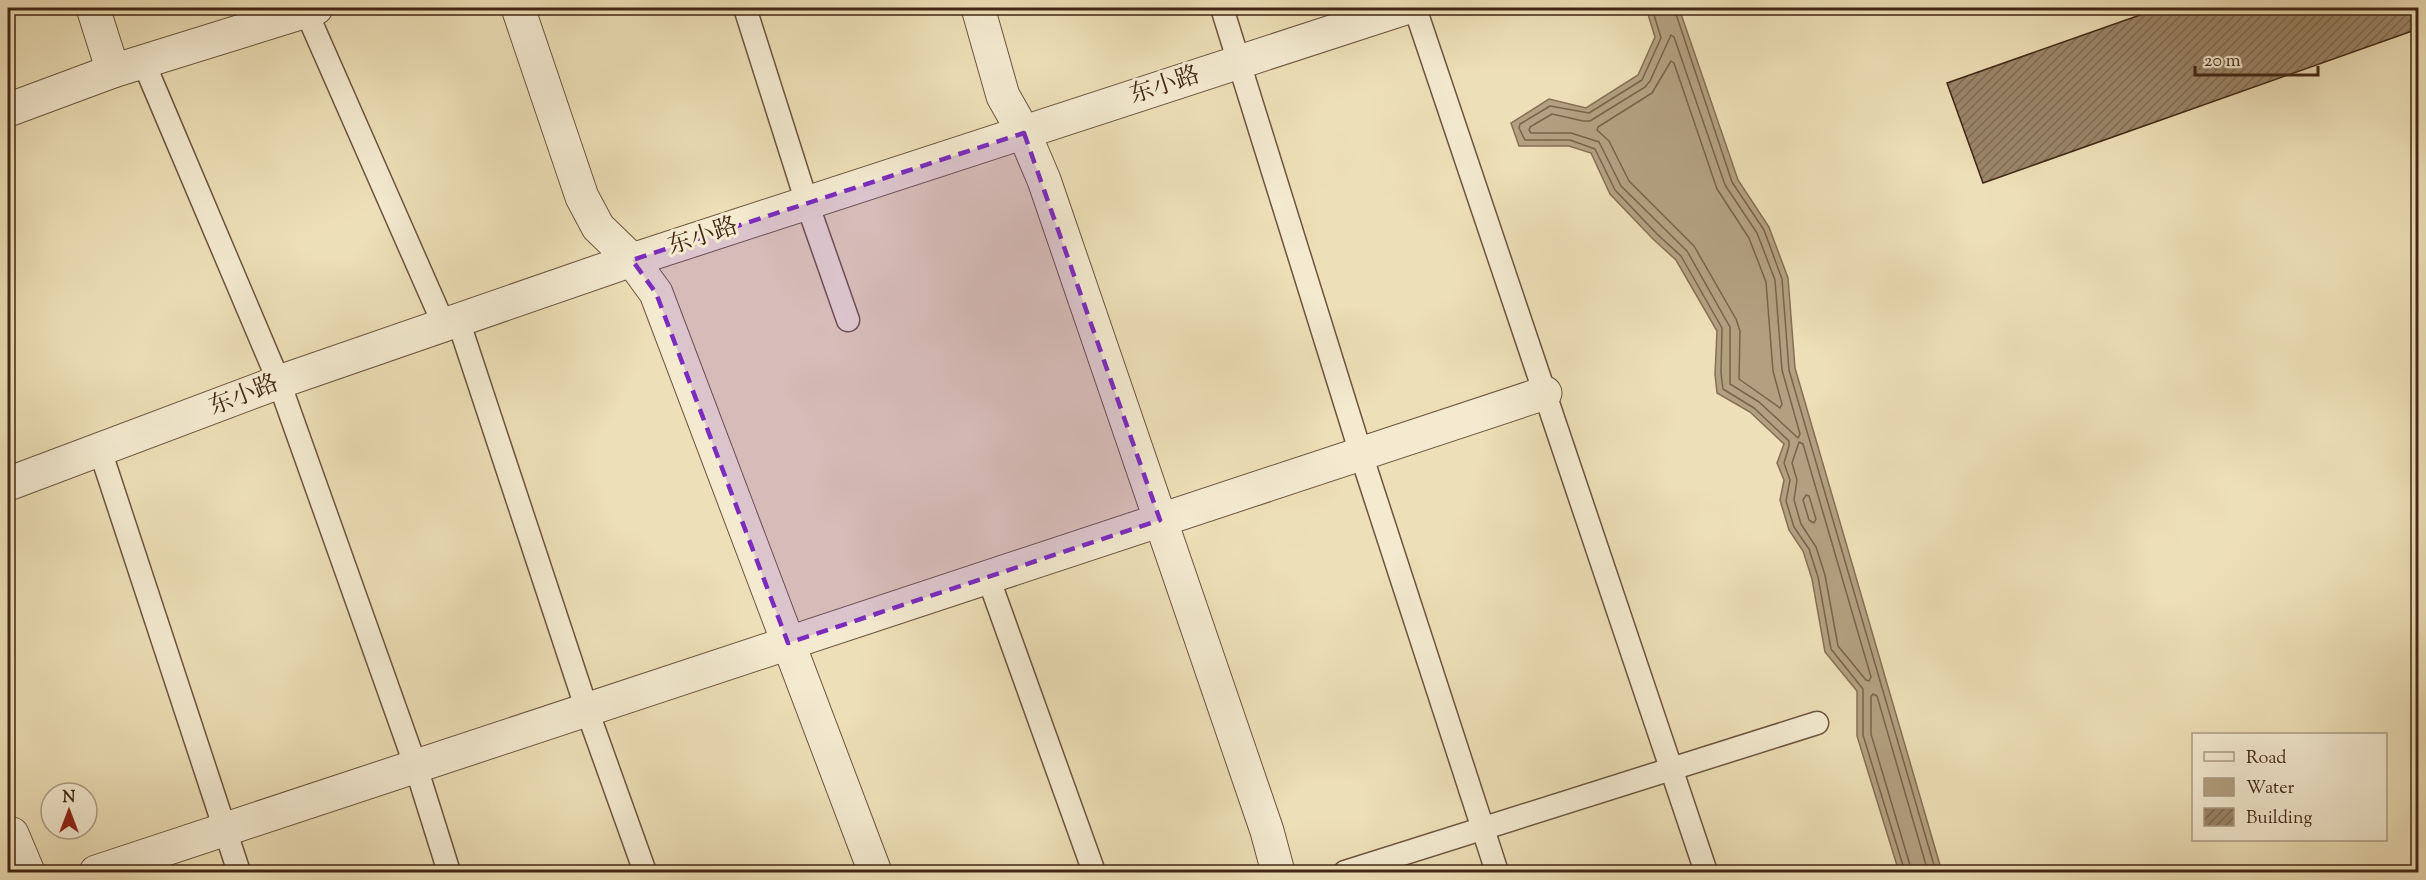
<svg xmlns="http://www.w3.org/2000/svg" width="2426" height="880" viewBox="0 0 2426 880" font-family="'Sorts Mill Goudy','Noto Serif SC',serif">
	<defs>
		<pattern id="building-hatch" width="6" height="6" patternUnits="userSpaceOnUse" patternTransform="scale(1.5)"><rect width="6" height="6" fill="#9b8669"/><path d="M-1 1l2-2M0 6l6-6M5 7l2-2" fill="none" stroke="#806d55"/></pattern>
	</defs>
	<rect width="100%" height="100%" fill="#eddfb7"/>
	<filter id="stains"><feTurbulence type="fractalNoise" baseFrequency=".00333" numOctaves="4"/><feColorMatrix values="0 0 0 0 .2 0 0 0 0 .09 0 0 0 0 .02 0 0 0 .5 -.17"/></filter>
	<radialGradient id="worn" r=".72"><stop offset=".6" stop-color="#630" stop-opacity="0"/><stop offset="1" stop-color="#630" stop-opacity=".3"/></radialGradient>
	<path fill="#b3a080" stroke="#866f55" stroke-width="1.5" d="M 1646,8 L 1679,8 L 1738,180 L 1769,227 L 1788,278 L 1795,368 L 1942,872 L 1899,872 L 1857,736 L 1857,691 L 1825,652 L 1812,579 L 1803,551 L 1789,530 L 1780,500 L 1784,480 L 1777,463 L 1784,444 L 1750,412 L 1717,393 L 1715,374 L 1717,331 L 1676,260 L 1653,239 L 1610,194 L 1591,153 L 1569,146 L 1519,146 L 1511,123 L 1549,99 L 1586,108 L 1638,75 L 1655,37 Z"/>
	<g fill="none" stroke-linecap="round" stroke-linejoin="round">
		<g stroke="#7a634a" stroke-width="1.5">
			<path d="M 1652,8 L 1661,38 L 1642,80 L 1589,113 L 1550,106 L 1520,124 L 1519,128 L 1525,140 L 1570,140 L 1595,149 L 1615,190 L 1657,234 L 1681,256 L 1722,328 L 1721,373 L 1723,389 L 1754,408 L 1789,441 L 1789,446 L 1784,463 L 1790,480 L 1786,501 L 1794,527 L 1809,549 L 1818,577 L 1831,649 L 1863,689 L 1863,735 L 1905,872"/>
			<path d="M 1674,8 L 1732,182 L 1764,230 L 1782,279 L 1789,370 L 1936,872"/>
			<path d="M 1671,35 L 1674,37 L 1725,185 L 1757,233 L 1775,280 L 1782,370 L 1800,434 L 1798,438 L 1759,402 L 1730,384 L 1730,327 L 1687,251 L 1621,186 L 1599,142 L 1571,133 L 1531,133 L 1529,130 L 1530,127 L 1552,114 L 1583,121 L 1590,121 L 1645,87 L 1650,81 Z"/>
			<path d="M 1671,61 L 1674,63 L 1717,189 L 1749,238 L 1766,282 L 1773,371 L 1782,404 L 1780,408 L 1739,379 L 1740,331 L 1736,319 L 1694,246 L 1629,181 L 1609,141 L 1597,130 L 1598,127 L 1652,93 Z"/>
			<path d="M 1799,442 L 1803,444 L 1871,677 L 1869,681 L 1866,680 L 1838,646 L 1825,575 L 1816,547 L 1801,524 L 1794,500 L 1797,480 L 1792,463 Z"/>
			<path d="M 1806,495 L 1809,496 L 1816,519 L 1814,523 L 1809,520 L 1803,500 Z"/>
			<path d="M 1912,872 L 1871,734 L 1871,697 L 1873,694 L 1877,696 L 1928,872"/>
		</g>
	</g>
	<path fill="url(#building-hatch)" stroke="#422615" stroke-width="1.5" d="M 2160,8 L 2418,8 L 2418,29 L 1983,183 L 1947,83 Z"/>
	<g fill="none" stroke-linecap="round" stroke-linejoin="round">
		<defs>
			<g id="service">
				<path d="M 745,8 L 807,203 L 848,320"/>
				<path d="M 1222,8 L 1361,454 L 1497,872"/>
				<path d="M 1415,8 L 1706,872"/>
				<path d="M 306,11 L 444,325"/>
				<path d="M 143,61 L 279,382 L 416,767 L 449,872"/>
				<path d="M 458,320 L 587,710 L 645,872"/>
				<path d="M 100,450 L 239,872"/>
				<path d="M 988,577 L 1094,872"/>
				<path d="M 1345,872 L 1817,723"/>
			</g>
			<g id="minor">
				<path d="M 93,8 L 113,71"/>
				<path d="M 518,8 L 582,197 L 598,227 L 632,260 L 656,293 L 875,872"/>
				<path d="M 978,8 L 1003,96 L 1024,133 L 1044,180 L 1267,831 L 1278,872"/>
				<path d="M 8,110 L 113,71 L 316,8"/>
				<path d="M 8,484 L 279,382 L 632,260 L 1405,8"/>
				<path d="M 8,836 L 12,834 L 28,872"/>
				<path d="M 96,872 L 1545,393"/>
			</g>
		</defs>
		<use href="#service" stroke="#6d543e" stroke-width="25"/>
		<use href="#minor" stroke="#6d543e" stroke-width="35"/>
		<use href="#service" stroke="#f3ead0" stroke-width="22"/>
		<use href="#minor" stroke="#f3ead0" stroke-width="33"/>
	</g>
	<path fill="#7b2cbf" fill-opacity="0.2" stroke="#7b2cbf" stroke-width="4.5" stroke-dasharray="12 8" stroke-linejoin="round" d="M 1024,133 L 1160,520 L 788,643 L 656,293 L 632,260 Z"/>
	<g text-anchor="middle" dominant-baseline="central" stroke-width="6" stroke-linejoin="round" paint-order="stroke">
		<g font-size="24" fill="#422615" stroke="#f3ead0">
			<text transform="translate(1165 86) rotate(-18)">东小路</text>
			<text transform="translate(703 237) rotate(-18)">东小路</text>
			<text transform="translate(244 396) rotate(-21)">东小路</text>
		</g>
	</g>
	<rect width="2426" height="880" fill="none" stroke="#eddfb7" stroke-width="30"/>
	<rect x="9" y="9" width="2408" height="862" fill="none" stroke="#422615" stroke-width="3"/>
	<rect x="15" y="15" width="2396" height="850" fill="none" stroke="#422615" stroke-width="1.5"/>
	<rect x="2192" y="733" width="195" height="108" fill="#f3ead0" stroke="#ac9c85" stroke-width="1.5"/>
	<rect x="2204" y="752" width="30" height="9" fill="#f3ead0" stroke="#ac9c85" stroke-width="1.5"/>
	<text x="2246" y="763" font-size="18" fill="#422615">Road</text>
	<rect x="2204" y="778" width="30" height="18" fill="#b3a080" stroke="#ac9c85" stroke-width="1.5"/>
	<text x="2246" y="793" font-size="18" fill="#422615">Water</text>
	<rect x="2204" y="808" width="30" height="18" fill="url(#building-hatch)" stroke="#ac9c85" stroke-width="1.5"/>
	<text x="2246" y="823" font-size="18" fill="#422615">Building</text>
	<g transform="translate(69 811)"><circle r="28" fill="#f3ead0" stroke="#ac9c85" stroke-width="1.5"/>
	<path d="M0-4.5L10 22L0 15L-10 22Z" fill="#8f2418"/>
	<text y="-9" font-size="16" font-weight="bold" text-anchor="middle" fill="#422615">N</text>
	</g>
	<path d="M2195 66v9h123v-9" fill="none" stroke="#422615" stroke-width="3"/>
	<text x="2204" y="66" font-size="18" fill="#422615" stroke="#f3ead0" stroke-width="4.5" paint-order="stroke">20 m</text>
	<rect width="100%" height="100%" filter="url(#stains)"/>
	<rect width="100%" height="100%" fill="url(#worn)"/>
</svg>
